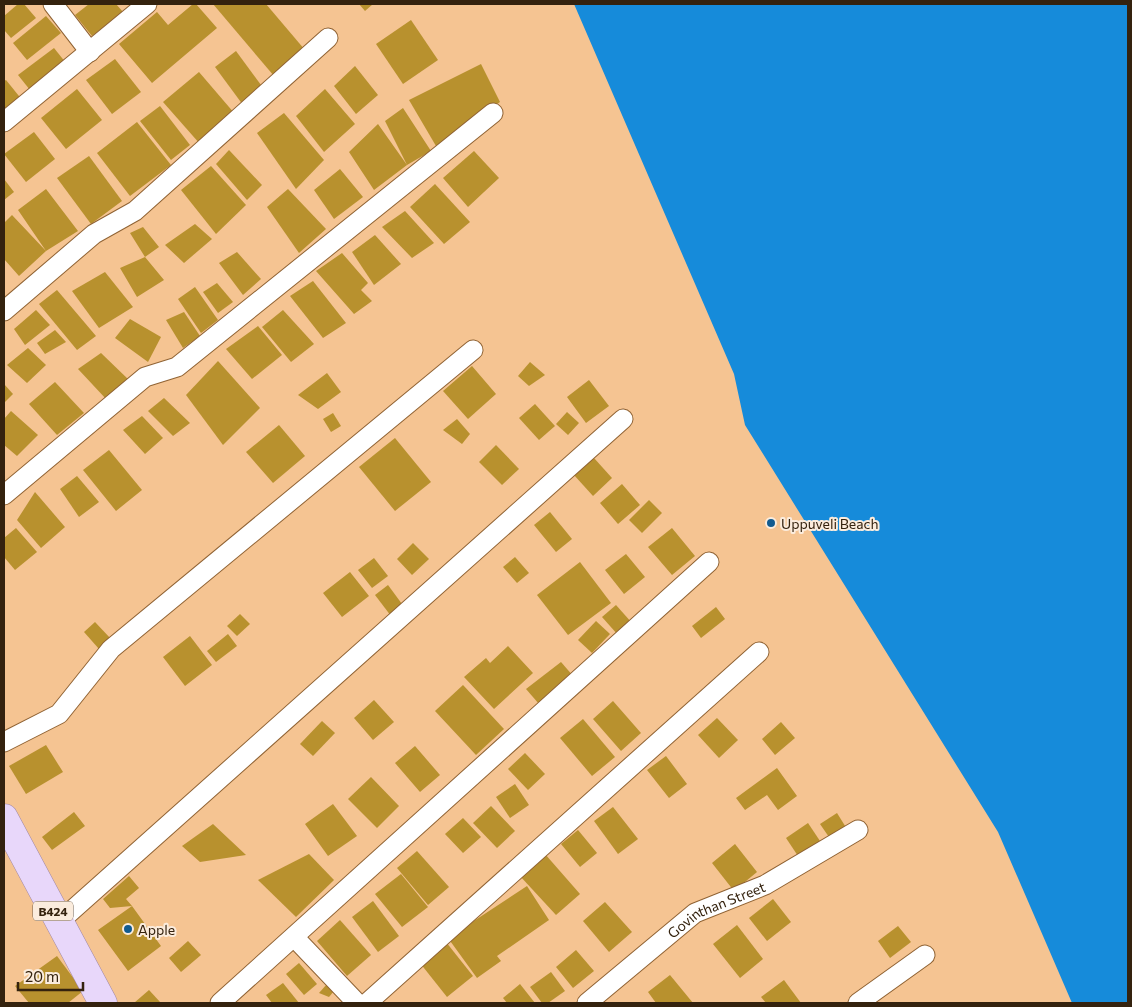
<svg xmlns="http://www.w3.org/2000/svg" width="1132" height="1007" viewBox="0 0 1132 1007" font-family="Commissioner,sans-serif">
	<rect width="100%" height="100%" fill="#f5c492"/>
	<path fill="#168bda" d="M 574,4 L 1128,4 L 1128,1003 L 1072,1003 L 998,832 L 745,425 L 734,374 Z"/>
	<g fill="#b8912e">
		<path d="M 18,4 L 24,4 L 36,18 L 11,38 L 4,30 L 4,16 Z"/>
		<path d="M 89,4 L 116,4 L 123,12 L 92,36 L 75,15 Z"/>
		<path d="M 193,4 L 196,4 L 217,28 L 152,83 L 119,44 L 157,12 L 168,25 Z"/>
		<path d="M 213,4 L 266,4 L 305,50 L 274,76 Z"/>
		<path d="M 359,4 L 373,4 L 365,11 Z"/>
		<path d="M 46,16 L 61,33 L 27,60 L 13,43 Z"/>
		<path d="M 411,20 L 438,60 L 403,84 L 376,44 Z"/>
		<path d="M 54,48 L 66,63 L 30,90 L 18,75 Z"/>
		<path d="M 236,51 L 264,89 L 243,105 L 215,67 Z"/>
		<path d="M 115,59 L 141,92 L 112,114 L 86,80 Z"/>
		<path d="M 481,64 L 500,102 L 436,146 L 409,100 Z"/>
		<path d="M 355,66 L 378,95 L 356,114 L 334,86 Z"/>
		<path d="M 199,72 L 235,114 L 200,144 L 163,102 Z"/>
		<path d="M 6,80 L 23,101 L 4,116 L 4,81 Z"/>
		<path d="M 77,89 L 102,120 L 66,149 L 41,118 Z"/>
		<path d="M 325,89 L 355,124 L 324,152 L 296,116 Z"/>
		<path d="M 160,106 L 190,145 L 171,160 L 140,121 Z"/>
		<path d="M 403,108 L 431,151 L 407,165 L 374,190 L 349,152 L 378,124 L 407,165 L 385,121 Z"/>
		<path d="M 284,113 L 324,160 L 296,189 L 257,133 Z"/>
		<path d="M 137,122 L 171,165 L 130,196 L 97,153 Z"/>
		<path d="M 34,132 L 55,159 L 26,182 L 4,154 Z"/>
		<path d="M 229,150 L 262,185 L 247,200 L 216,164 Z"/>
		<path d="M 474,151 L 499,178 L 468,207 L 443,178 Z"/>
		<path d="M 89,156 L 122,201 L 91,224 L 57,178 Z"/>
		<path d="M 211,166 L 246,205 L 216,234 L 181,190 Z"/>
		<path d="M 340,169 L 363,197 L 334,219 L 314,190 Z"/>
		<path d="M 4,179 L 14,192 L 4,200 Z"/>
		<path d="M 435,184 L 470,222 L 444,244 L 410,207 Z"/>
		<path d="M 46,189 L 78,231 L 46,251 L 19,276 L 4,259 L 4,223 L 12,215 L 46,251 L 18,210 Z"/>
		<path d="M 288,189 L 326,229 L 299,253 L 267,207 Z"/>
		<path d="M 405,211 L 434,243 L 412,258 L 382,227 Z"/>
		<path d="M 195,224 L 212,239 L 184,263 L 165,245 Z"/>
		<path d="M 143,227 L 159,247 L 145,257 L 164,280 L 137,297 L 120,268 L 145,257 L 130,233 Z"/>
		<path d="M 375,235 L 401,264 L 374,285 L 352,252 Z"/>
		<path d="M 237,252 L 261,279 L 243,295 L 219,263 Z"/>
		<path d="M 342,253 L 368,283 L 361,290 L 372,301 L 354,314 L 316,271 Z"/>
		<path d="M 105,272 L 133,307 L 99,328 L 72,291 Z"/>
		<path d="M 313,281 L 346,323 L 323,338 L 290,296 Z"/>
		<path d="M 217,283 L 233,302 L 218,313 L 203,292 Z"/>
		<path d="M 195,287 L 218,320 L 201,333 L 178,299 Z"/>
		<path d="M 57,290 L 96,336 L 77,350 L 39,304 Z"/>
		<path d="M 36,310 L 50,325 L 25,345 L 14,329 Z"/>
		<path d="M 283,310 L 314,344 L 291,362 L 262,327 Z"/>
		<path d="M 184,312 L 200,336 L 183,348 L 166,320 Z"/>
		<path d="M 130,319 L 161,337 L 148,362 L 115,338 Z"/>
		<path d="M 258,326 L 282,355 L 252,379 L 226,349 Z"/>
		<path d="M 55,330 L 66,342 L 45,354 L 37,343 Z"/>
		<path d="M 28,348 L 46,365 L 27,383 L 7,365 Z"/>
		<path d="M 101,353 L 130,381 L 107,400 L 78,369 Z"/>
		<path d="M 218,361 L 260,408 L 223,445 L 186,395 Z"/>
		<path d="M 530,362 L 545,375 L 529,386 L 518,376 Z"/>
		<path d="M 472,366 L 496,394 L 468,419 L 443,391 Z"/>
		<path d="M 327,373 L 341,392 L 318,409 L 298,395 Z"/>
		<path d="M 589,380 L 609,406 L 586,423 L 567,397 Z"/>
		<path d="M 55,382 L 84,413 L 57,435 L 29,404 Z"/>
		<path d="M 4,384 L 13,394 L 4,403 Z"/>
		<path d="M 164,398 L 190,423 L 173,436 L 148,411 Z"/>
		<path d="M 535,404 L 555,426 L 539,440 L 519,418 Z"/>
		<path d="M 11,411 L 38,435 L 17,456 L 4,445 L 4,419 Z"/>
		<path d="M 567,412 L 579,423 L 568,435 L 556,424 Z"/>
		<path d="M 333,413 L 341,426 L 331,432 L 323,419 Z"/>
		<path d="M 142,416 L 163,438 L 145,454 L 123,430 Z"/>
		<path d="M 457,419 L 470,434 L 462,444 L 443,430 Z"/>
		<path d="M 279,425 L 305,456 L 273,483 L 246,452 Z"/>
		<path d="M 395,438 L 431,482 L 395,511 L 359,467 Z"/>
		<path d="M 496,445 L 519,469 L 502,485 L 479,462 Z"/>
		<path d="M 109,450 L 142,490 L 116,511 L 83,470 Z"/>
		<path d="M 594,458 L 612,478 L 593,496 L 574,475 Z"/>
		<path d="M 77,476 L 99,502 L 79,517 L 60,489 Z"/>
		<path d="M 622,484 L 640,505 L 618,524 L 600,503 Z"/>
		<path d="M 35,492 L 65,527 L 41,548 L 17,520 Z"/>
		<path d="M 649,500 L 662,513 L 642,533 L 629,520 Z"/>
		<path d="M 550,512 L 572,539 L 556,552 L 534,525 Z"/>
		<path d="M 16,528 L 37,552 L 15,570 L 4,557 L 4,538 Z"/>
		<path d="M 672,528 L 695,556 L 672,575 L 648,547 Z"/>
		<path d="M 413,543 L 429,559 L 412,575 L 397,559 Z"/>
		<path d="M 626,554 L 645,577 L 624,594 L 605,570 Z"/>
		<path d="M 515,557 L 529,573 L 517,583 L 503,567 Z"/>
		<path d="M 374,558 L 388,576 L 372,588 L 358,570 Z"/>
		<path d="M 580,562 L 611,603 L 568,635 L 537,595 Z"/>
		<path d="M 350,572 L 369,596 L 342,617 L 323,593 Z"/>
		<path d="M 388,585 L 402,604 L 391,616 L 375,595 Z"/>
		<path d="M 616,605 L 632,623 L 618,635 L 602,617 Z"/>
		<path d="M 716,607 L 725,619 L 701,638 L 692,626 Z"/>
		<path d="M 240,614 L 250,624 L 237,636 L 227,626 Z"/>
		<path d="M 596,621 L 610,634 L 592,653 L 578,640 Z"/>
		<path d="M 95,622 L 111,639 L 99,649 L 84,632 Z"/>
		<path d="M 228,634 L 237,646 L 216,662 L 207,651 Z"/>
		<path d="M 190,636 L 212,665 L 185,686 L 163,657 Z"/>
		<path d="M 508,646 L 533,673 L 494,709 L 464,677 L 486,658 L 490,663 Z"/>
		<path d="M 561,662 L 574,677 L 539,704 L 526,689 Z"/>
		<path d="M 463,685 L 504,729 L 476,755 L 435,711 Z"/>
		<path d="M 374,700 L 394,722 L 373,740 L 354,718 Z"/>
		<path d="M 613,701 L 641,733 L 621,751 L 593,719 Z"/>
		<path d="M 717,718 L 738,740 L 719,758 L 698,735 Z"/>
		<path d="M 583,719 L 615,757 L 592,776 L 560,738 Z"/>
		<path d="M 322,721 L 335,733 L 313,756 L 300,744 Z"/>
		<path d="M 781,722 L 795,738 L 775,755 L 762,739 Z"/>
		<path d="M 46,745 L 63,772 L 26,794 L 9,766 Z"/>
		<path d="M 415,746 L 440,775 L 420,792 L 395,763 Z"/>
		<path d="M 525,753 L 545,774 L 528,790 L 508,769 Z"/>
		<path d="M 666,756 L 687,784 L 669,798 L 647,770 Z"/>
		<path d="M 777,768 L 797,796 L 778,810 L 767,795 L 745,810 L 736,798 Z"/>
		<path d="M 371,777 L 399,806 L 377,828 L 348,799 Z"/>
		<path d="M 515,784 L 529,805 L 510,818 L 496,797 Z"/>
		<path d="M 333,804 L 357,836 L 328,856 L 305,824 Z"/>
		<path d="M 491,806 L 515,831 L 497,848 L 473,823 Z"/>
		<path d="M 613,807 L 638,839 L 618,854 L 594,821 Z"/>
		<path d="M 74,812 L 85,826 L 52,850 L 42,837 Z"/>
		<path d="M 837,813 L 847,829 L 831,840 L 820,824 Z"/>
		<path d="M 463,818 L 481,837 L 463,853 L 445,834 Z"/>
		<path d="M 808,823 L 822,844 L 800,859 L 786,838 Z"/>
		<path d="M 213,824 L 246,855 L 200,862 L 182,846 Z"/>
		<path d="M 578,830 L 597,853 L 580,867 L 561,844 Z"/>
		<path d="M 735,844 L 757,872 L 734,891 L 712,863 Z"/>
		<path d="M 417,851 L 449,887 L 428,905 L 397,868 Z"/>
		<path d="M 309,854 L 334,880 L 296,917 L 258,880 Z"/>
		<path d="M 545,854 L 580,894 L 556,915 L 520,876 Z"/>
		<path d="M 401,874 L 428,907 L 402,927 L 375,894 Z"/>
		<path d="M 129,876 L 139,888 L 126,899 L 132,906 L 161,946 L 128,971 L 98,930 L 132,906 L 110,908 L 103,899 Z"/>
		<path d="M 527,886 L 549,920 L 497,956 L 501,961 L 477,978 L 448,938 Z"/>
		<path d="M 773,899 L 791,922 L 767,941 L 749,918 Z"/>
		<path d="M 373,901 L 399,936 L 378,952 L 352,917 Z"/>
		<path d="M 605,902 L 632,932 L 609,952 L 583,921 Z"/>
		<path d="M 340,920 L 371,955 L 347,976 L 317,941 Z"/>
		<path d="M 737,925 L 763,959 L 740,978 L 713,944 Z"/>
		<path d="M 898,926 L 911,942 L 890,958 L 878,941 Z"/>
		<path d="M 188,941 L 201,955 L 181,972 L 169,958 Z"/>
		<path d="M 446,942 L 473,976 L 447,997 L 420,963 Z"/>
		<path d="M 576,950 L 594,971 L 573,988 L 556,967 Z"/>
		<path d="M 57,956 L 83,991 L 68,1003 L 29,1003 L 15,986 Z"/>
		<path d="M 299,963 L 317,984 L 304,995 L 286,974 Z"/>
		<path d="M 551,972 L 565,991 L 548,1003 L 542,1003 L 530,987 Z"/>
		<path d="M 670,975 L 693,1003 L 656,1003 L 648,992 Z"/>
		<path d="M 784,980 L 801,1003 L 766,1003 L 761,997 Z"/>
		<path d="M 283,983 L 299,1003 L 272,1003 L 266,995 Z"/>
		<path d="M 327,984 L 334,991 L 329,997 L 319,993 Z"/>
		<path d="M 520,984 L 535,1003 L 507,1003 L 503,998 Z"/>
		<path d="M 149,990 L 161,1003 L 134,1003 Z"/>
	</g>
	<g fill="none" stroke-linecap="round" stroke-linejoin="round">
		<defs>
			<g id="street">
				<path d="M 53,4 L 90,52"/>
				<path d="M 4,122 L 147,4"/>
				<path d="M 4,311 L 94,234 L 135,211 L 328,38"/>
				<path d="M 4,495 L 145,377 L 177,367 L 493,113"/>
				<path d="M 4,742 L 59,714 L 111,649 L 473,350"/>
				<path d="M 59,922 L 623,419"/>
				<path d="M 294,937 L 357,1003"/>
				<path d="M 220,1003 L 709,562"/>
				<path d="M 367,1003 L 759,652"/>
				<path id="s1" d="M 587,1003 L 695,913 L 765,885 L 858,830"/>
				<path d="M 858,1003 L 925,955"/>
			</g>
			<path id="primary" d="M 4,818 L 103,1003"/>
		</defs>
		<use href="#street" stroke="#906334" stroke-width="21"/>
		<use href="#primary" stroke="#9f87a5" stroke-width="29"/>
		<use href="#street" stroke="#fff" stroke-width="19"/>
		<use href="#primary" stroke="#e8d7fa" stroke-width="28"/>
	</g>
	<g fill="#125b8f" stroke="#fbecdd" stroke-width="2">
		<circle cx="771" cy="523" r="5"/>
		<circle cx="128" cy="929" r="5"/>
	</g>
	<g text-anchor="middle" dominant-baseline="central" stroke-width="4" stroke-linejoin="round" paint-order="stroke">
		<rect fill="#fbecdd" stroke="#705f4c" stroke-width="1" x="33" y="901.5" width="40" height="19" rx="4"/>
		<g font-size="12" font-weight="bold" fill="#34220e">
			<text x="53" y="911">B424</text>
		</g>
		<g font-size="14" fill="#34220e" stroke="#fbecdd" text-anchor="start">
			<text x="781" y="523">Uppuveli Beach</text>
			<text x="138" y="929">Apple</text>
		</g>
		<g font-size="14" fill="#34220e" stroke="#fbecdd">
			<text stroke="none"><textPath href="#s1" startOffset="161">Govinthan Street</textPath></text>
		</g>
	</g>
	<rect width="1132" height="1007" fill="none" stroke="#34220e" stroke-width="10"/>
	<path d="M18 982v8h65v-8" fill="none" stroke="#34220e" stroke-width="2.5"/>
	<text x="25" y="982" font-size="15" fill="#34220e" stroke="#fbecdd" stroke-width="4" paint-order="stroke">20 m</text>
</svg>
